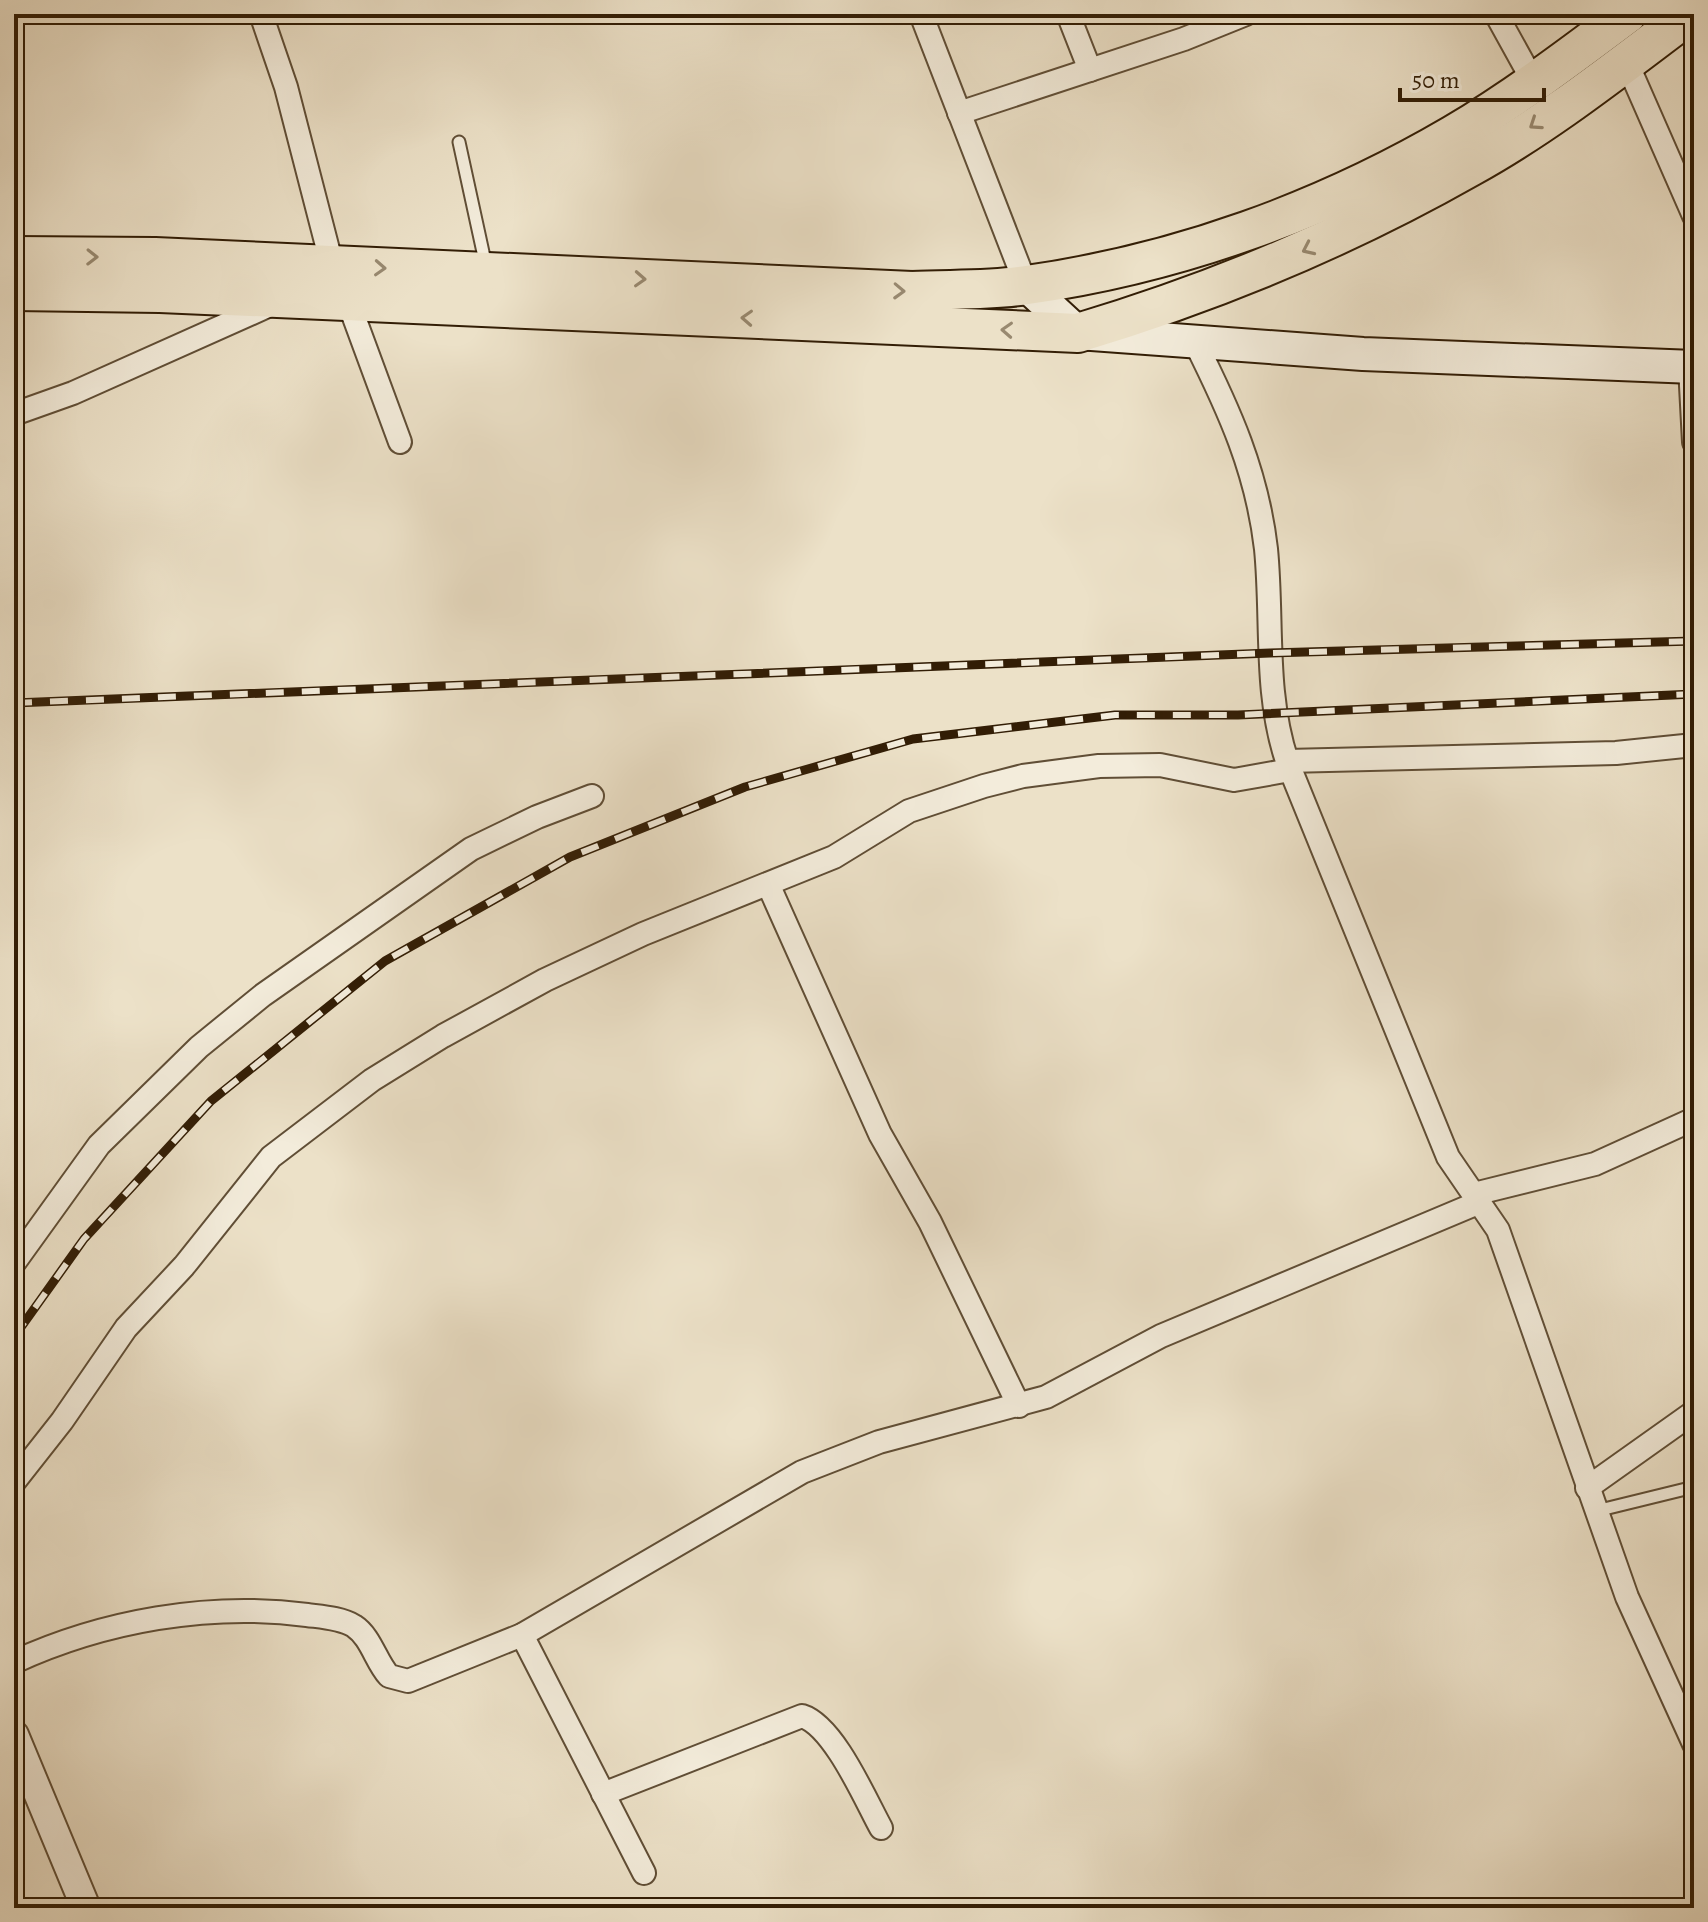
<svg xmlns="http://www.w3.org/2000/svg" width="1708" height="1922" viewBox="0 0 1708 1922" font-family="Alegreya,serif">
	<rect width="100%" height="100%" fill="#ece1c8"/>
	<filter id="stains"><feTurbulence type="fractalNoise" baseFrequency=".0025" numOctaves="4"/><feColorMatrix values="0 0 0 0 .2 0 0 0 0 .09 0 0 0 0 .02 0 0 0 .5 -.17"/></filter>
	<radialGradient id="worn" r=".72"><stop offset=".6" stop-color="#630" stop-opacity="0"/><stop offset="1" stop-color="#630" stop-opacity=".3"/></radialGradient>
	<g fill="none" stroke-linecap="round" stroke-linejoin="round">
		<defs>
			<g id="service">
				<path d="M 459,142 L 486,266"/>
				<path d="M 1596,1511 L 1694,1487"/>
			</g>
			<g id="minor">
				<path d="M 261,14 L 286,87 L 332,265"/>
				<path d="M 921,14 L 1026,285"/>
				<path d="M 1068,14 L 1090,70"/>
				<path d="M 1496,14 L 1533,81"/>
				<path d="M 1626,61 L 1694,216"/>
				<path d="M 959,113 L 1184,39 L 1246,14"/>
				<path d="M 348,301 L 400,442"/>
				<path d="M 1195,342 C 1229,410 1257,471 1266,549 C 1273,620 1264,692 1287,761 L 1448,1157 L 1498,1230 L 1627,1597 L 1694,1744"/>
				<path d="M 1690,367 L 1694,442"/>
				<path d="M 14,414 L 73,393 L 270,305"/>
				<path d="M 1287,761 L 1616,753 L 1694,745"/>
				<path d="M 768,884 L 880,1134 L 930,1222 L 1019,1406"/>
				<path d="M 1474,1194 L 1595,1164 L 1694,1119"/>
				<path d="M 14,1263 L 99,1145 L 199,1047 L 263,995 L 471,849 L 537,817 L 592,796"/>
				<path d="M 14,1482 L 62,1421 L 126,1328 L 184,1266 L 271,1157 L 372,1080 L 443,1036 L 545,980 L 643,934 L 834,857 L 909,811 L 984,786 L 1023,776 L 1099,766 L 1160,765 L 1234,780 L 1290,770"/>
				<path d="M 1587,1488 L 1694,1412"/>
				<path d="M 522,1635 L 644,1873"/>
				<path d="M 14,1662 C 103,1621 209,1602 307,1615 C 322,1617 341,1618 354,1626 C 371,1637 376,1662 389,1676 L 408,1681 L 522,1635 L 802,1472 L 879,1442 L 1046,1397 L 1161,1336 L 1480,1202"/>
				<path d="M 603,1794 L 802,1716 C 834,1726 865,1799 881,1828"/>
			</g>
			<path id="tertiary" d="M 14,1735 L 86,1908"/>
			<path id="secondary" d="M 1026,285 L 1078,333 L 1363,354 L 1694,367"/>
			<g id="trunk">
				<path d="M 14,256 L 155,257 L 912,291 C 950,289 990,291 1027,285 C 1177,264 1323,211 1453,135 C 1514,99 1571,56 1627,14"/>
				<path d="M 14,291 L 160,293 L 1078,333 C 1215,292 1345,238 1470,167 C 1548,124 1619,67 1690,14"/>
			</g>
		</defs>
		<use href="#service" stroke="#604e36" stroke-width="15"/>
		<use href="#minor" stroke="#604e36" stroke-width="26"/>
		<use href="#tertiary" stroke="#604e36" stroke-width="32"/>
		<use href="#secondary" stroke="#321d05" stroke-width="36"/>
		<use href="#trunk" stroke="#321d05" stroke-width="42"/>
		<use href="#service" stroke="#f3ecdb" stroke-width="11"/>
		<use href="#minor" stroke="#f3ecdb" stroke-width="22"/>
		<use href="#tertiary" stroke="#f3ecdb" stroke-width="28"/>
		<use href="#secondary" stroke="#f3ecdb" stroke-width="32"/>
		<use href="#trunk" stroke="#ece1c8" stroke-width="38"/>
		<defs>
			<g id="rail">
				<path d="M 14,703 L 1270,653 L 1694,641"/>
				<path d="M 14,1337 L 84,1239 L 211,1101 L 385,961 L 570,857 L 745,787 L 913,739 L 1115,715 L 1238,715 L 1694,694"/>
			</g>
		</defs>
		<use href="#rail" stroke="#321d05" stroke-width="9"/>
		<use href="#rail" stroke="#f3ecdb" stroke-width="6" stroke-dasharray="18" stroke-linecap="butt"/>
	</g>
	<defs><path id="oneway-chevron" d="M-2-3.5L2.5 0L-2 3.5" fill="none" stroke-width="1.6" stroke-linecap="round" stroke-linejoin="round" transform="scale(2)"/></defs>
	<g stroke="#988970">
		<use href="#oneway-chevron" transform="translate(1535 124) rotate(146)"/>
		<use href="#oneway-chevron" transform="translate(1308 249) rotate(155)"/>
		<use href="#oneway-chevron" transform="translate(92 257) rotate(1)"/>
		<use href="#oneway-chevron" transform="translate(380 268) rotate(3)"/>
		<use href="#oneway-chevron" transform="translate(640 279) rotate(3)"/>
		<use href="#oneway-chevron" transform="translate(899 291) rotate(2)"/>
		<use href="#oneway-chevron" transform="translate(747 318) rotate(-177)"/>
		<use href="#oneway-chevron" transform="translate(1007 330) rotate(-177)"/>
	</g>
	<rect width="1708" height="1922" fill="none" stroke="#ece1c8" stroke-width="48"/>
	<rect x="16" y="16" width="1676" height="1890" fill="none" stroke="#321d05" stroke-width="4"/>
	<rect x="24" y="24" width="1660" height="1874" fill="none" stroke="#321d05" stroke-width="2"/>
	<path d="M1400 88v12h144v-12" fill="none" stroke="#321d05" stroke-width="4"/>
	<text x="1412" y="88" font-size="24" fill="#321d05" stroke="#f3ecdb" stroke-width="6" paint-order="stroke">50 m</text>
	<rect width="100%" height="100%" filter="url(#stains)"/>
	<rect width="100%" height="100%" fill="url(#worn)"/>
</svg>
